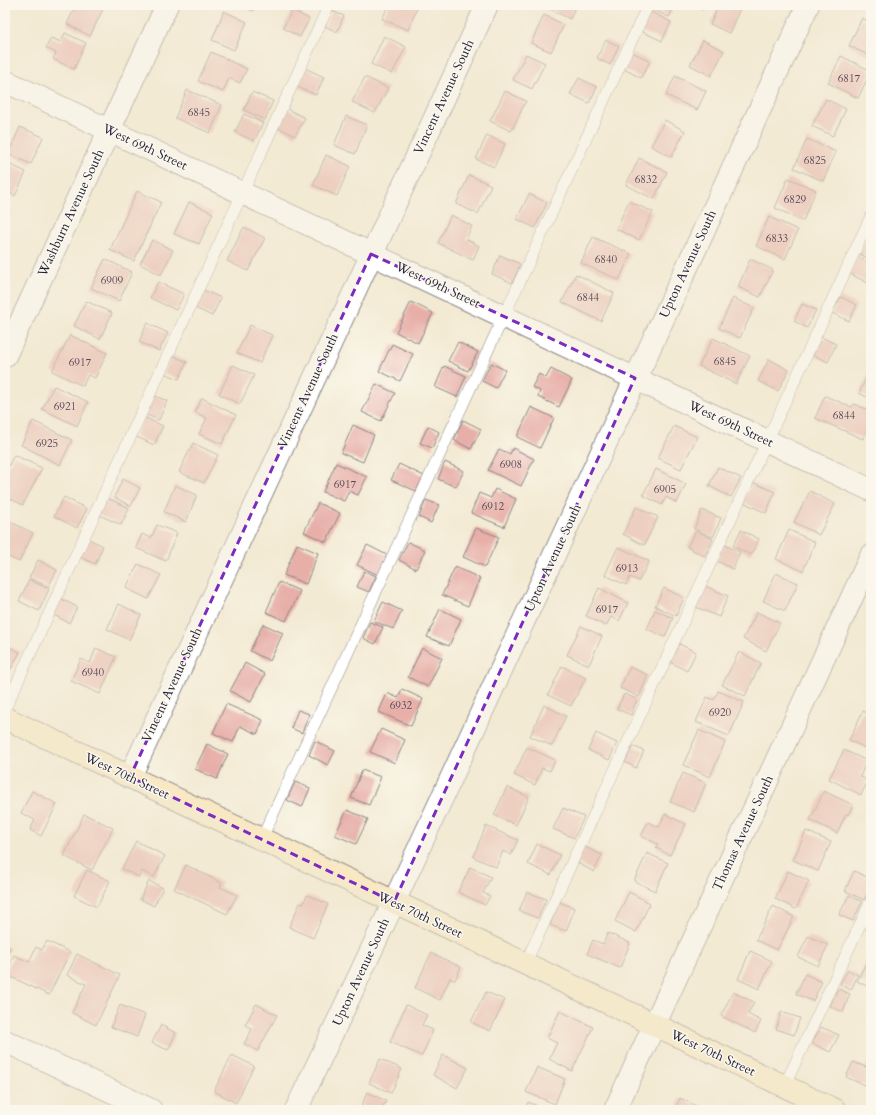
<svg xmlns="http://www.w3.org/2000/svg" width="876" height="1115" viewBox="0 0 876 1115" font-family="Cardo,serif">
	<rect width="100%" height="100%" fill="#fbf7ec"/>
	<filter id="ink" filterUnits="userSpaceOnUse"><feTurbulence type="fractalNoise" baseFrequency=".025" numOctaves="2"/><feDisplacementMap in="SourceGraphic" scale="8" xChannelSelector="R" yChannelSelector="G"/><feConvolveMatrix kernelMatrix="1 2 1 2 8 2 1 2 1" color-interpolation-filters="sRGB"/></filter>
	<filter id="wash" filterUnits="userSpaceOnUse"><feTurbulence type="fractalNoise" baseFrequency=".012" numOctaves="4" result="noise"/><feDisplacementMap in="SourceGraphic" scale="16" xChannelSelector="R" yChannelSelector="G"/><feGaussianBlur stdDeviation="0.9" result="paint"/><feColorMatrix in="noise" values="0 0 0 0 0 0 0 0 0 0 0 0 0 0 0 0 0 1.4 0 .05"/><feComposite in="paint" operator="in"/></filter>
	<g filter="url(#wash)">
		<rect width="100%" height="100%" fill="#f3ead3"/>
		<g id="blocks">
			<g fill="#e7afa8">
				<path d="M 76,5 L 105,5 L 90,36 L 67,24 Z"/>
				<path d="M 239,5 L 256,5 L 253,11 Z"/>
				<path d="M 384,5 L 415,5 L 418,6 L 408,30 L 382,19 L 388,7 Z"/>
				<path d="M 547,5 L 576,5 L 570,19 L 546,7 Z"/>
				<path d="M 656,5 L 675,5 L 669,17 L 654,10 Z"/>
				<path d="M 694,5 L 705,5 L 703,10 Z"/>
				<path d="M 719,5 L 730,5 L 740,9 L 729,33 L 710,24 Z"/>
				<path d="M 292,10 L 309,19 L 300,37 L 283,28 Z"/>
				<path d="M 224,11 L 247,22 L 234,50 L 212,40 Z"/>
				<path d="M 332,11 L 344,16 L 337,32 L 325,26 Z"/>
				<path d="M 651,12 L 671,22 L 662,41 L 641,31 Z"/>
				<path d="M 544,15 L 564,25 L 551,52 L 531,43 Z"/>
				<path d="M 862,18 L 871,23 L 870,56 L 849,46 Z"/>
				<path d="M 65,33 L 86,43 L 74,69 L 53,59 L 56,53 L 46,48 L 51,38 L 61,42 Z"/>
				<path d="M 384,36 L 406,47 L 392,74 L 371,64 Z"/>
				<path d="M 606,40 L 619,46 L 610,65 L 597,58 Z"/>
				<path d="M 703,40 L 724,51 L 711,76 L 690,65 Z"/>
				<path d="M 211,52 L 247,69 L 240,83 L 229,78 L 223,92 L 198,81 Z"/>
				<path d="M 632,52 L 650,61 L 641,78 L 624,69 Z"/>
				<path d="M 526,54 L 545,63 L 532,89 L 513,80 Z"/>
				<path d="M 841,56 L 871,71 L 858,98 L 828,83 Z"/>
				<path d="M 305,68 L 324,77 L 316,95 L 297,87 Z"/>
				<path d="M 675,76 L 706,91 L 697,110 L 666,95 Z"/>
				<path d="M 365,77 L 388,88 L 375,113 L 352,102 Z"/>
				<path d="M 579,78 L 597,87 L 589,103 L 570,94 Z"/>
				<path d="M 187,90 L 222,105 L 210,133 L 175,118 Z"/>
				<path d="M 505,91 L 526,101 L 511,131 L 490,121 Z"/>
				<path d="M 252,92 L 273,101 L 265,120 L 244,110 Z"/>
				<path d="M 826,99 L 846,109 L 833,136 L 812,126 Z"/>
				<path d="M 287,109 L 305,118 L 295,136 L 277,127 Z"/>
				<path d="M 244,114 L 263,123 L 254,141 L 235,132 Z"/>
				<path d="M 346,116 L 367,125 L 355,154 L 334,145 Z"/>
				<path d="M 665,120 L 685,131 L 671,157 L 651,146 Z"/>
				<path d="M 20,127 L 43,137 L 31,164 L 8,154 Z"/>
				<path d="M 487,135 L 505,144 L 494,167 L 476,159 Z"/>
				<path d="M 807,139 L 836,152 L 823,181 L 794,168 Z"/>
				<path d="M 326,155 L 350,166 L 337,196 L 313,185 Z"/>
				<path d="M 639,158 L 667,172 L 654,199 L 626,185 Z"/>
				<path d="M 5,162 L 26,172 L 15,196 L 5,191 Z"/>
				<path d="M 469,175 L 491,185 L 478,214 L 456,204 Z"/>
				<path d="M 788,178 L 816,190 L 803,221 L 775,208 Z"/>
				<path d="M 137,191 L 161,202 L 134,261 L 110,250 Z"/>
				<path d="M 529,194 L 547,203 L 535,228 L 517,219 Z"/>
				<path d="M 629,201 L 653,212 L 639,240 L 616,229 Z"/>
				<path d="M 189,202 L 213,213 L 199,244 L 174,234 Z"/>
				<path d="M 451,215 L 472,226 L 466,239 L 479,246 L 473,260 L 438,243 Z"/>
				<path d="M 769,217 L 798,230 L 785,259 L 756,246 Z"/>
				<path d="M 244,227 L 265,238 L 248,271 L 227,261 Z"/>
				<path d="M 867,236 L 871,238 L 871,260 L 858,253 Z"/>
				<path d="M 593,237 L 631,254 L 619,280 L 581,263 Z"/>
				<path d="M 152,240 L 173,250 L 161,275 L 140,264 Z"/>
				<path d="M 500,255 L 520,264 L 512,283 L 492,274 Z"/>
				<path d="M 858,257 L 871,264 L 871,282 L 870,284 L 850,274 Z"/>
				<path d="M 105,259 L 132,272 L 119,301 L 91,288 Z"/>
				<path d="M 750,259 L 773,270 L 760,297 L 738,287 Z"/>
				<path d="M 576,274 L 614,293 L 601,321 L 562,302 Z"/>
				<path d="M 158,282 L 184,294 L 176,310 L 150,298 Z"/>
				<path d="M 201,289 L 221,298 L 212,316 L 193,307 Z"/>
				<path d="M 841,297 L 857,305 L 849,321 L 832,313 Z"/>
				<path d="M 733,298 L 754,308 L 740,338 L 719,328 Z"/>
				<path d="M 86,301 L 112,313 L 100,339 L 74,326 Z"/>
				<path d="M 411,302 L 433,313 L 418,343 L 396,332 Z"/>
				<path d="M 802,304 L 816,310 L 807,328 L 794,321 Z"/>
				<path d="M 147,323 L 168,333 L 159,351 L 139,342 Z"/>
				<path d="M 250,325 L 272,335 L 260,363 L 237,353 Z"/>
				<path d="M 70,335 L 107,353 L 95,378 L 88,375 L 83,386 L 52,371 Z"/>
				<path d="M 821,337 L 836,344 L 828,362 L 813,355 Z"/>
				<path d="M 713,338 L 750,356 L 736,384 L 699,366 Z"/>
				<path d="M 458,342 L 478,352 L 468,371 L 448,361 Z"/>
				<path d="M 392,344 L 413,354 L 400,381 L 379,371 Z"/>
				<path d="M 172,355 L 187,362 L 179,379 L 164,373 Z"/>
				<path d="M 769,359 L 789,370 L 778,391 L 758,381 Z"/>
				<path d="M 491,363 L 505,370 L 496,388 L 482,381 Z"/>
				<path d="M 233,365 L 254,375 L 240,404 L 219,394 Z"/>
				<path d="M 444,366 L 466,376 L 457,397 L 435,387 Z"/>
				<path d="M 871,368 L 871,399 L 859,393 Z"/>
				<path d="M 551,369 L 572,380 L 559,407 L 538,397 L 540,391 L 532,387 L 539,374 L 546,378 Z"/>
				<path d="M 376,384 L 395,393 L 381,421 L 362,412 Z"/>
				<path d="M 54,386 L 88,402 L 77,426 L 42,409 Z"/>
				<path d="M 153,395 L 167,401 L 159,420 L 144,414 Z"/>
				<path d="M 825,396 L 852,407 L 854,404 L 871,411 L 871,421 L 863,439 L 815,418 Z"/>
				<path d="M 202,398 L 236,415 L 222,444 L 199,434 L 207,418 L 195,412 Z"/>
				<path d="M 531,407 L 554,418 L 540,448 L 517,437 Z"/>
				<path d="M 144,417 L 163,426 L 154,445 L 135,436 Z"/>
				<path d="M 463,420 L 481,429 L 471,449 L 454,440 Z"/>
				<path d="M 33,421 L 72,440 L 60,465 L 21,445 Z"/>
				<path d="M 353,425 L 374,435 L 363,462 L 341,453 Z"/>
				<path d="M 428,426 L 439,432 L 432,448 L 420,443 Z"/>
				<path d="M 674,426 L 697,437 L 681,469 L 658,458 Z"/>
				<path d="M 193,443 L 218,455 L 204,483 L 179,472 Z"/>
				<path d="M 513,448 L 534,459 L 521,486 L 488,470 L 499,449 L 510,454 Z"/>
				<path d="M 14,455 L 42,468 L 23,505 L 5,496 L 5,473 Z"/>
				<path d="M 445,462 L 464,471 L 456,487 L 438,479 Z"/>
				<path d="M 336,463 L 367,477 L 358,495 L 349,491 L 344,501 L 323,492 Z"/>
				<path d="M 399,464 L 424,476 L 416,491 L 391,480 Z"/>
				<path d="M 718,467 L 741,478 L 731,497 L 709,486 Z"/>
				<path d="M 656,469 L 686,484 L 677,503 L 666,497 L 662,505 L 643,495 Z"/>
				<path d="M 123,479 L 140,488 L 131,506 L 114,497 Z"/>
				<path d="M 752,482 L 775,492 L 766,513 L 743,502 Z"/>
				<path d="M 175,485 L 197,495 L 186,522 L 164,512 Z"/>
				<path d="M 495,489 L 516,499 L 504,527 L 471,513 L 479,493 L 491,498 Z"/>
				<path d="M 810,491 L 835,504 L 819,535 L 794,522 Z"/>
				<path d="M 64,497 L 87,509 L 77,528 L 54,516 Z"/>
				<path d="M 105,497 L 129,508 L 121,525 L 97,514 Z"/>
				<path d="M 426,500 L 439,505 L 431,523 L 419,517 Z"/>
				<path d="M 318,503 L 340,513 L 326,542 L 304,532 Z"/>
				<path d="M 636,507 L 658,517 L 644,545 L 623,534 Z"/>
				<path d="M 702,510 L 721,518 L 713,537 L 694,529 Z"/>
				<path d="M 5,519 L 33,533 L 19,562 L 5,555 Z"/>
				<path d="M 157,525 L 177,533 L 166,561 L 136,548 L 142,534 L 151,538 Z"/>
				<path d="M 476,528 L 499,537 L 485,567 L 463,557 Z"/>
				<path d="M 741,530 L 759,539 L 751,555 L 733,546 Z"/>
				<path d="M 789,530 L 815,542 L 803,571 L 776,559 Z"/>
				<path d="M 696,531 L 713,539 L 705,556 L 687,547 Z"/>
				<path d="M 87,538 L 103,546 L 95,564 L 78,556 Z"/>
				<path d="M 408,542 L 425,550 L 416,569 L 399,560 Z"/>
				<path d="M 297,544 L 318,553 L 306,584 L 284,575 Z"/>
				<path d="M 367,545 L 387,555 L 378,575 L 357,565 Z"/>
				<path d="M 725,545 L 740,552 L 733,569 L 717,561 Z"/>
				<path d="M 618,547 L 649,561 L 639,581 L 630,577 L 626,585 L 605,575 Z"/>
				<path d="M 38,560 L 57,570 L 48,587 L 29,578 Z"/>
				<path d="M 138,564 L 161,575 L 148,599 L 126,588 Z"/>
				<path d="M 455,567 L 480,578 L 468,606 L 442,595 Z"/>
				<path d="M 364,571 L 376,576 L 369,592 L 357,587 Z"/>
				<path d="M 776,573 L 798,583 L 785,611 L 763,601 Z"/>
				<path d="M 29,580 L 49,589 L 39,611 L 19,601 Z"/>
				<path d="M 279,582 L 300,591 L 286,621 L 266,612 Z"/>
				<path d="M 705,586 L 728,596 L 719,617 L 696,607 Z"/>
				<path d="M 599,588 L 628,603 L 619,621 L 611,617 L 606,626 L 586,616 Z"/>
				<path d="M 664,588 L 684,598 L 676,616 L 655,606 Z"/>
				<path d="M 60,598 L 77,607 L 69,623 L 52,614 Z"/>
				<path d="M 383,602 L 402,611 L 393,629 L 374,621 Z"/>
				<path d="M 119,604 L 141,615 L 129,640 L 107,629 Z"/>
				<path d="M 440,609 L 461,619 L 449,646 L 427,637 Z"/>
				<path d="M 655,610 L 673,618 L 665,637 L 647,629 Z"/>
				<path d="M 757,612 L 780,623 L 766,651 L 743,639 Z"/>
				<path d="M 370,622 L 383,627 L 375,644 L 363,638 Z"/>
				<path d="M 263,624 L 283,633 L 270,661 L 250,651 Z"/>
				<path d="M 581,626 L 602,636 L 589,665 L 567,655 Z"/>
				<path d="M 679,644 L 696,652 L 687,671 L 670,662 Z"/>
				<path d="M 5,645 L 20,652 L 9,672 L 5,670 Z"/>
				<path d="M 96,648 L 116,657 L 100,694 L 71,681 L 81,659 L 90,663 Z"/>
				<path d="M 422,648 L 442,658 L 428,687 L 408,677 Z"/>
				<path d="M 739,652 L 761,663 L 745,696 L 722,685 Z"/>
				<path d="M 245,663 L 265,674 L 251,702 L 230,691 Z"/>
				<path d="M 562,666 L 586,678 L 571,706 L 548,695 Z"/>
				<path d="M 630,667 L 648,675 L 639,697 L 620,688 Z"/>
				<path d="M 402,689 L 423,699 L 411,726 L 379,712 L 387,693 L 398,698 Z"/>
				<path d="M 718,691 L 744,702 L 729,736 L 696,722 L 707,697 L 714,700 Z"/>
				<path d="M 871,692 L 871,701 L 867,699 Z"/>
				<path d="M 624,694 L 637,699 L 631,715 L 617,709 Z"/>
				<path d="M 226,704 L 263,720 L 257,734 L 240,726 L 233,742 L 213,733 Z"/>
				<path d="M 544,705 L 566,716 L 552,746 L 530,736 Z"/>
				<path d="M 298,710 L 309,714 L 302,733 L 291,728 Z"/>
				<path d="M 863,711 L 871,715 L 871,751 L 849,740 Z"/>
				<path d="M 381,729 L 405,740 L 395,763 L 370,752 Z"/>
				<path d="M 699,730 L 725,742 L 710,777 L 683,765 Z"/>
				<path d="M 596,733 L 617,743 L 609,760 L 588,750 Z"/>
				<path d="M 315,741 L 335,751 L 328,765 L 309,755 Z"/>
				<path d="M 207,744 L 228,754 L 217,779 L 195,769 Z"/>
				<path d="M 633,746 L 644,751 L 636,768 L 625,762 Z"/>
				<path d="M 527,747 L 555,760 L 550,771 L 542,768 L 535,785 L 514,775 Z"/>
				<path d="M 844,750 L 867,761 L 860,776 L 868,781 L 861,795 L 829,779 Z"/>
				<path d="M 362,770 L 381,777 L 369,805 L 351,798 Z"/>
				<path d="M 683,773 L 706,783 L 694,812 L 670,802 Z"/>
				<path d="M 295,782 L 310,788 L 302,807 L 287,800 Z"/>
				<path d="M 507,787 L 529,797 L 516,825 L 494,815 Z"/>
				<path d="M 32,791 L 57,804 L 41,836 L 30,830 L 35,820 L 21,813 Z"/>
				<path d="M 824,791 L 853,805 L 848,815 L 846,814 L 837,833 L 810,820 Z"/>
				<path d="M 563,808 L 584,817 L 574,838 L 553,829 Z"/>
				<path d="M 347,810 L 368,819 L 356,844 L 335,835 Z"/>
				<path d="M 84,814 L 113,828 L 92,870 L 64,856 Z"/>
				<path d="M 665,814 L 686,824 L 670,855 L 656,848 L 658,844 L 641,836 L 648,822 L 659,827 Z"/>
				<path d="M 486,826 L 518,840 L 511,855 L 503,851 L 496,867 L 473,857 Z"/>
				<path d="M 806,831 L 831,842 L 818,871 L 793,860 Z"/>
				<path d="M 136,841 L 165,856 L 154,877 L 142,871 L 139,877 L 122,869 Z"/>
				<path d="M 537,844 L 560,855 L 551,875 L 528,864 Z"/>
				<path d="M 585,847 L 602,855 L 594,872 L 578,863 Z"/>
				<path d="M 647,853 L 668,863 L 655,891 L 634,881 Z"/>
				<path d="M 186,865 L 222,883 L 220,887 L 237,895 L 227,914 L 174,889 Z"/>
				<path d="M 470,867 L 491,877 L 483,893 L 490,896 L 485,905 L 458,892 Z"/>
				<path d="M 87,870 L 110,881 L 97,907 L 74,896 Z"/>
				<path d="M 788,871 L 809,881 L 796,909 L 775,899 Z"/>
				<path d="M 854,871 L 871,879 L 871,885 L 864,900 L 845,891 Z"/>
				<path d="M 149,881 L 163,888 L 154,906 L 140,899 Z"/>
				<path d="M 527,892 L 546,899 L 538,918 L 519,911 Z"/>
				<path d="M 629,892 L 650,903 L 636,932 L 615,921 Z"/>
				<path d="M 307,895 L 328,904 L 313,938 L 289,927 L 300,903 L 303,904 Z"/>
				<path d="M 849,895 L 862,902 L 853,921 L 839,915 Z"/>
				<path d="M 559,902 L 575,908 L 566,931 L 550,925 Z"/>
				<path d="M 773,906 L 794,917 L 777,950 L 756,940 Z"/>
				<path d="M 871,920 L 871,932 L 866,930 Z"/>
				<path d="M 608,933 L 630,943 L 620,968 L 587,954 L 593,940 L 603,944 Z"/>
				<path d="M 808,936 L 828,945 L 818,966 L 798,957 Z"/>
				<path d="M 47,941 L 70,952 L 49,995 L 5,974 L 14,955 L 29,962 L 36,947 L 42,950 Z"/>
				<path d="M 5,946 L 10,948 L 5,958 Z"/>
				<path d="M 750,951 L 772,961 L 759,989 L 738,979 Z"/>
				<path d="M 431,953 L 461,967 L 455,980 L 450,978 L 440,1000 L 415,988 Z"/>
				<path d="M 77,954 L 120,975 L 96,1025 L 72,1013 L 86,984 L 67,975 Z"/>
				<path d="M 868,959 L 871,960 L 871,988 L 857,981 Z"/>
				<path d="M 848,970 L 858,975 L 851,990 L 840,984 Z"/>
				<path d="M 805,974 L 822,982 L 813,1001 L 796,994 Z"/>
				<path d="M 838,989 L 850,994 L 843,1012 L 830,1006 Z"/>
				<path d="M 486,992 L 505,1000 L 490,1031 L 471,1022 Z"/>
				<path d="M 733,992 L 754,1002 L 748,1014 L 761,1021 L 755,1033 L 721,1016 Z"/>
				<path d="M 256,1004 L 277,1015 L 258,1051 L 244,1044 L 252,1029 L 245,1025 Z"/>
				<path d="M 120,1005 L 145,1015 L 137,1037 L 111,1027 Z"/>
				<path d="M 406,1005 L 427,1015 L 422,1025 L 433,1030 L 422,1056 L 390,1042 Z"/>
				<path d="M 560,1011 L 593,1027 L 572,1071 L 549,1059 L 557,1043 L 547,1038 Z"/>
				<path d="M 781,1012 L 800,1018 L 794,1035 L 776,1029 Z"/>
				<path d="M 161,1025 L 176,1033 L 168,1050 L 152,1043 Z"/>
				<path d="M 821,1027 L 839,1035 L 830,1052 L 812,1043 Z"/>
				<path d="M 232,1055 L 254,1066 L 236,1103 L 214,1091 Z"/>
				<path d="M 443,1055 L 468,1068 L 457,1088 L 433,1075 Z"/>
				<path d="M 871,1057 L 871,1088 L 846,1077 L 853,1062 L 866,1067 Z"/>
				<path d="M 380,1059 L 402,1069 L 391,1093 L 369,1083 Z"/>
				<path d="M 537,1067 L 565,1079 L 555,1104 L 526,1092 Z"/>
				<path d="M 367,1092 L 386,1101 L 381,1110 L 368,1110 L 361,1107 Z"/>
				<path d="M 680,1098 L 705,1110 L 675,1110 Z"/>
				<path d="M 528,1102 L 547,1110 L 525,1110 Z"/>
			</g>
		</g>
	</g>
	<g filter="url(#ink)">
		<use href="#blocks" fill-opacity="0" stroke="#8a8687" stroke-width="1"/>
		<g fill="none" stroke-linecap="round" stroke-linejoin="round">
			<defs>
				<g id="lane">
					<path d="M 5,6 L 6,5"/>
					<path d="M 5,709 L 329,5"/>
					<path d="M 261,840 L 648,5"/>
					<path d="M 525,964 L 871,216"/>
					<path d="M 784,1087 L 871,901"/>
				</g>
				<g id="street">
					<path d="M 5,81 L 871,490"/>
					<path d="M 5,356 L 167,5"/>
					<path d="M 130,777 L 487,5"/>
					<path d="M 5,1041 L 151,1110"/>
					<path d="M 296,1110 L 394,902 L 808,5"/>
					<path d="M 615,1110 L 871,556"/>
				</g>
				<path id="secondary" d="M 5,718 L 835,1110"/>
			</defs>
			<use href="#lane" stroke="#8a8687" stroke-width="12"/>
			<use href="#street" stroke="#8a8687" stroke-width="24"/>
			<use href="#secondary" stroke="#8a8687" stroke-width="24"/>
			<use href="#lane" stroke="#fff" stroke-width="11"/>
			<use href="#street" stroke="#fff" stroke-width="22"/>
			<use href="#secondary" stroke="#f8e8c3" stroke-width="22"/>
		</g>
	</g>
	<path d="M0 0H876V1115H0ZM 371,254 L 635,378 L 394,902 L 130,777 Z" fill="#f3ead3" fill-opacity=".55" fill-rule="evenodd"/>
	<path fill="none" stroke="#7b2cbf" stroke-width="3" stroke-dasharray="8 5" stroke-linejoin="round" d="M 371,254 L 635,378 L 394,902 L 130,777 Z"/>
	<g text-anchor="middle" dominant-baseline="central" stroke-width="3" stroke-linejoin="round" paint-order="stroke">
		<g font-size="11" fill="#534556">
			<text x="849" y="78">6817</text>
			<text x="199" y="112">6845</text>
			<text x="815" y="160">6825</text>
			<text x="646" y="179">6832</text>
			<text x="795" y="199">6829</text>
			<text x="777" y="238">6833</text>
			<text x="606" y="259">6840</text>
			<text x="112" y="280">6909</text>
			<text x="588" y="297">6844</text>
			<text x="725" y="361">6845</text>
			<text x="80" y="362">6917</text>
			<text x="65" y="406">6921</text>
			<text x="844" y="415">6844</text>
			<text x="47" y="443">6925</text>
			<text x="511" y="464">6908</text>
			<text x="345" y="484">6917</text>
			<text x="665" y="489">6905</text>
			<text x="493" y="506">6912</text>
			<text x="627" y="568">6913</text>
			<text x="607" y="609">6917</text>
			<text x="93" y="672">6940</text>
			<text x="401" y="705">6932</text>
			<text x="720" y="712">6920</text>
		</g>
		<g font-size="13" fill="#22223b" stroke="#fbf7ec">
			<text transform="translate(444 97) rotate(-65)">Vincent Avenue South</text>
			<text transform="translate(145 147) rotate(25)">West 69th Street</text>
			<text transform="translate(71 213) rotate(-65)">Washburn Avenue South</text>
			<text transform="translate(688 264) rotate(-65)">Upton Avenue South</text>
			<text transform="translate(438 285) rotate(25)">West 69th Street</text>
			<text transform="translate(308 391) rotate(-65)">Vincent Avenue South</text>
			<text transform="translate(731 424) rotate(25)">West 69th Street</text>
			<text transform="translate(553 558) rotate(-65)">Upton Avenue South</text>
			<text transform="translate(172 685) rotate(-65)">Vincent Avenue South</text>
			<text transform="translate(127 776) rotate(25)">West 70th Street</text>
			<text transform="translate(743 833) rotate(-65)">Thomas Avenue South</text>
			<text transform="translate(420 915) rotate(25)">West 70th Street</text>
			<text transform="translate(361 972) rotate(-65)">Upton Avenue South</text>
			<text transform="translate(713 1053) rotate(25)">West 70th Street</text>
		</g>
	</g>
	<rect width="876" height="1115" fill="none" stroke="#fbf7ec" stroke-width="20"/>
</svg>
